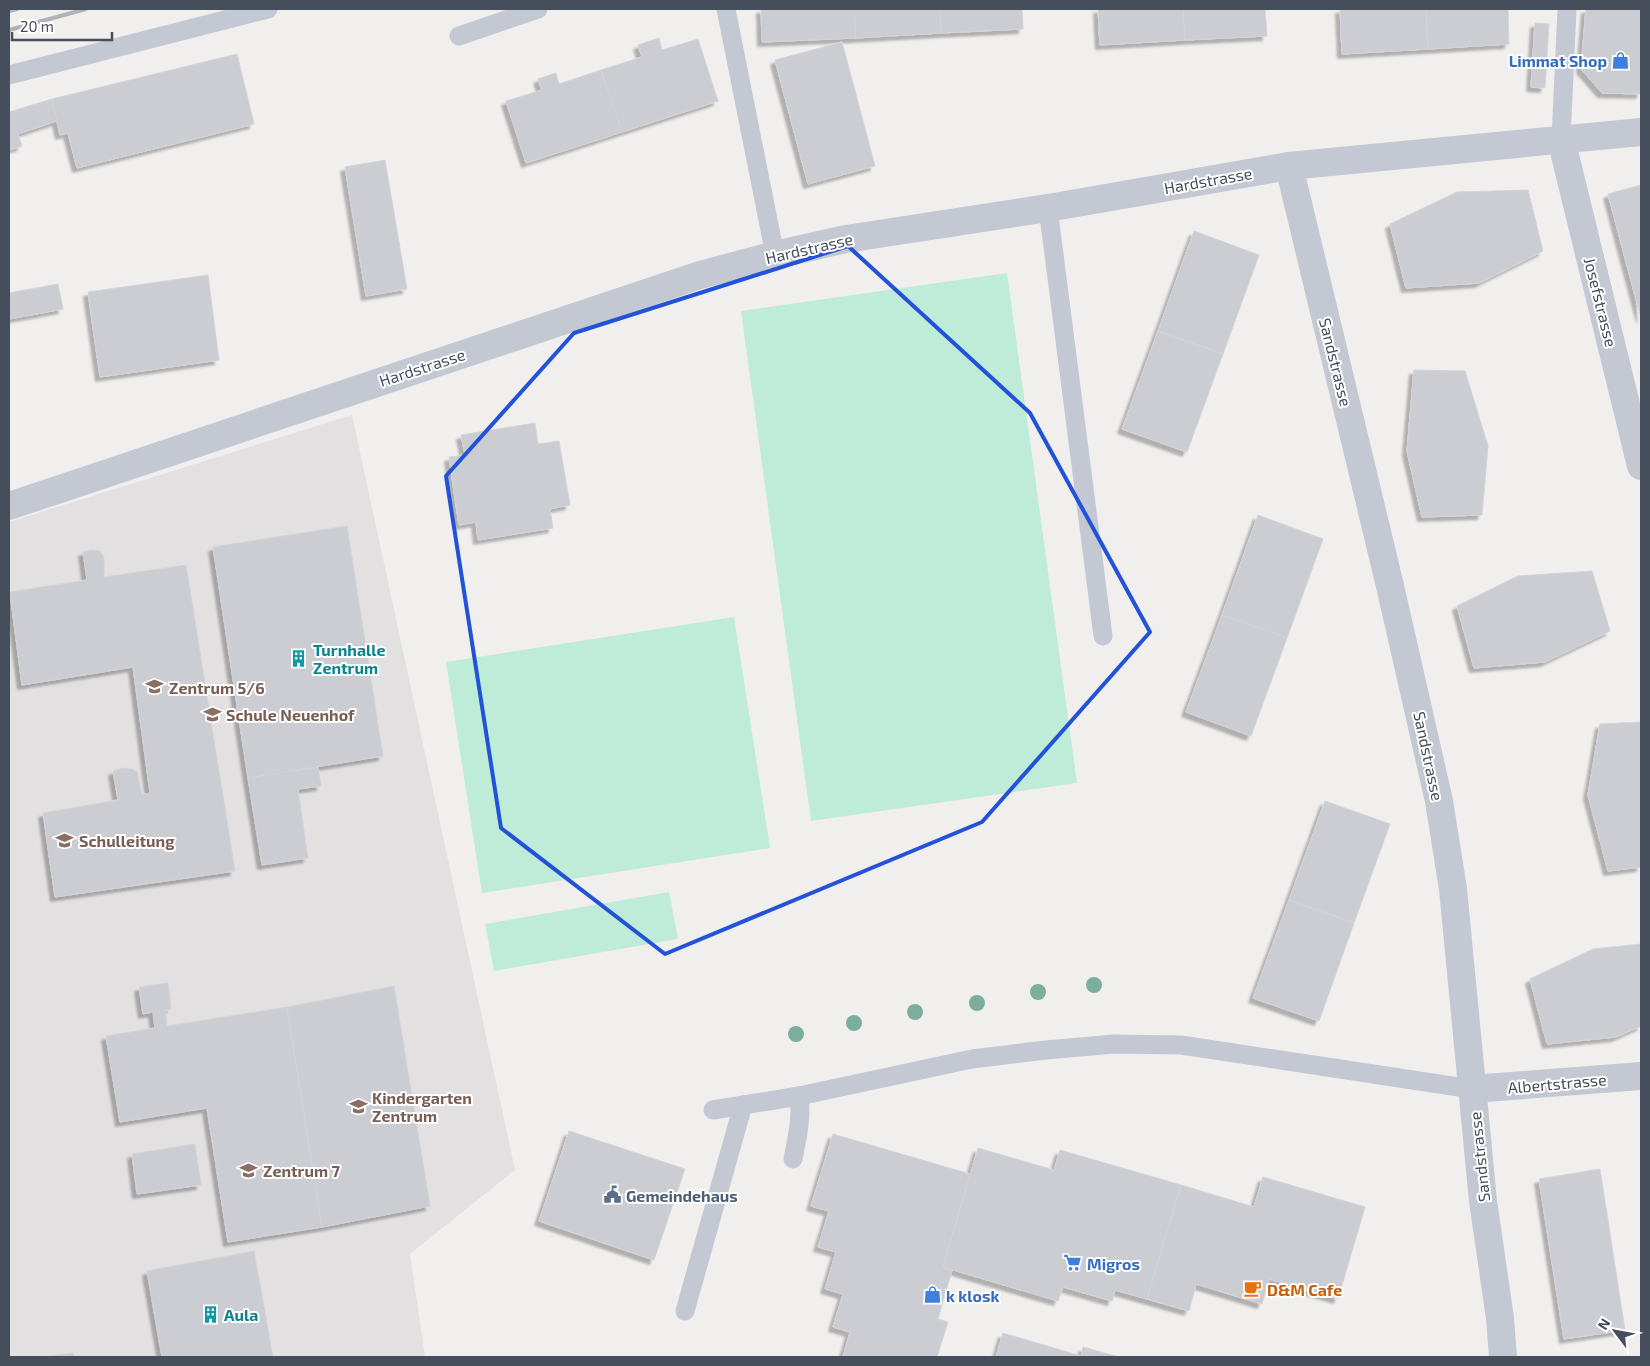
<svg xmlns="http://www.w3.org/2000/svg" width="1650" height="1366" viewBox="0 0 1650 1366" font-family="'Exo 2',sans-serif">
	<defs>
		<filter id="shadow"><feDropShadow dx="-4.5" dy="4.5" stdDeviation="1" flood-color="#0004"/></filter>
	</defs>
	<rect width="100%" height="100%" fill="#f1efee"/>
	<path fill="#e2e0e0" d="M 352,415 L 515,1170 L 410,1254 L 425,1357 L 9,1357 L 9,522 Z"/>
	<g fill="#bfecd8">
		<path d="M 1007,273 L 1077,783 L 811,821 L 741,311 Z"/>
		<path d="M 734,617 L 770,848 L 482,893 L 446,662 Z"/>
		<path d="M 669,892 L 678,939 L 494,971 L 485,924 Z"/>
	</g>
	<g fill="#cbcdd3" stroke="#d3d3da" filter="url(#shadow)">
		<path d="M 761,9 L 854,9 L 856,38 L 762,42 Z"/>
		<path d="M 854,9 L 940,9 L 941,33 L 856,38 Z"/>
		<path d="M 940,9 L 1022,9 L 1023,29 L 941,33 Z"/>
		<path d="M 1098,9 L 1183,9 L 1185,40 L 1100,45 Z"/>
		<path d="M 1183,9 L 1265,9 L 1267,36 L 1185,40 Z"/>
		<path d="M 1340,9 L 1426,9 L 1428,49 L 1342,54 Z"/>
		<path d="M 1426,9 L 1508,9 L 1509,44 L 1428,49 Z"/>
		<path d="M 1586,9 L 1641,9 L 1641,94 L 1602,93 L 1581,69 Z"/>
		<path d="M 1535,23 L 1549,24 L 1545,88 L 1531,87 Z"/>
		<path d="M 659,38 L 662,50 L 698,39 L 718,101 L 622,132 L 601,70 L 642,57 L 638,45 Z"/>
		<path d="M 842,42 L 875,166 L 808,184 L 775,60 Z"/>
		<path d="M 237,54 L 254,124 L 77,168 L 68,133 L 60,135 L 52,99 Z"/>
		<path d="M 601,70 L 622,132 L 526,163 L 506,101 L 542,90 L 538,79 L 556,73 L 559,84 Z"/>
		<path d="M 52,99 L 57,121 L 18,134 L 22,146 L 9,150 L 9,112 Z"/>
		<path d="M 385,160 L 407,289 L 366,296 L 345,167 Z"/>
		<path d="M 1641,185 L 1641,318 L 1608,194 Z"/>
		<path d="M 1528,190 L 1543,251 L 1479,283 L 1406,288 L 1390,224 L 1457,192 Z"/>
		<path d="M 1194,231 L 1259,255 L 1223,354 L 1158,331 Z"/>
		<path d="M 208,275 L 219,360 L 100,377 L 88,292 Z"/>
		<path d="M 58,284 L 63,309 L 9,319 L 9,293 Z"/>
		<path d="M 1158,331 L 1223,354 L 1187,452 L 1122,429 Z"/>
		<path d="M 1414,370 L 1465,371 L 1488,446 L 1482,515 L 1422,517 L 1407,451 Z"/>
		<path d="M 535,423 L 538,444 L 559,441 L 570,505 L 550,509 L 553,528 L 478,540 L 476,522 L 459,525 L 449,457 L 465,455 L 461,435 Z"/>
		<path d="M 1258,515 L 1323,539 L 1287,638 L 1222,615 Z"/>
		<path d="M 347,526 L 383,756 L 248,778 L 213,547 Z"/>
		<path d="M 92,550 L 100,551 L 104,558 L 104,577 L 186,565 L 235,871 L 55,897 L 43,813 L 118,800 L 113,771 L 123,768 L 132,769 L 137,772 L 142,795 L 150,793 L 133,667 L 22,685 L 10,592 L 87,580 L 83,552 Z"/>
		<path d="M 1592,571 L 1610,631 L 1545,662 L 1474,668 L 1457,606 L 1518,576 Z"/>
		<path d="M 1222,615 L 1287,638 L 1251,736 L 1186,712 Z"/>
		<path d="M 1641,722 L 1641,867 L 1608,871 L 1588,795 L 1600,724 Z"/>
		<path d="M 318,767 L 321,786 L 298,789 L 308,858 L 262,865 L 248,778 Z"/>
		<path d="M 1325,801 L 1390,824 L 1354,923 L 1289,900 Z"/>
		<path d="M 1289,900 L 1354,923 L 1319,1021 L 1253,998 Z"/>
		<path d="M 1641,944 L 1641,1026 L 1616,1037 L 1547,1044 L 1530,979 L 1593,949 Z"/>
		<path d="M 168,983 L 171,1009 L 165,1010 L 167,1026 L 287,1007 L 322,1227 L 228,1242 L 207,1108 L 120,1122 L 106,1036 L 155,1028 L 153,1012 L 143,1014 L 139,987 Z"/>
		<path d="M 394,986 L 430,1206 L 322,1227 L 287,1007 Z"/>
		<path d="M 569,1131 L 685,1169 L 654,1260 L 539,1221 Z"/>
		<path d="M 833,1134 L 970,1174 L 943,1267 L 952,1270 L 938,1319 L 948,1322 L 937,1357 L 843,1357 L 850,1332 L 833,1327 L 843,1294 L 825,1289 L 836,1252 L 818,1247 L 829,1211 L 811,1206 Z"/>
		<path d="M 195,1144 L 201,1185 L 137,1194 L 132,1154 Z"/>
		<path d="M 978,1148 L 1054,1170 L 1060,1150 L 1181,1185 L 1147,1299 L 1115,1290 L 1112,1301 L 1063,1287 L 1058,1301 L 943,1267 Z"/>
		<path d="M 1600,1169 L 1625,1330 L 1564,1339 L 1539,1179 Z"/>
		<path d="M 1263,1177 L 1365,1207 L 1338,1299 L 1269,1279 L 1262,1304 L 1196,1284 L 1189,1311 L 1147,1299 L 1181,1185 L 1254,1207 Z"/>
		<path d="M 254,1251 L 273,1357 L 162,1357 L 147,1271 Z"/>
		<path d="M 1003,1333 L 1081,1356 L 1083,1347 L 1119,1357 L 996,1357 Z"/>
		<path d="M 73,1353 L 74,1357 L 43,1357 Z"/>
	</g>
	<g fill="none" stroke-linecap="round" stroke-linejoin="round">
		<g stroke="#c3c8d3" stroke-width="19">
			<path d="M 726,9 L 775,255"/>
			<path d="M 459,36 L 538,9"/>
			<path d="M 9,75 L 268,9"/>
			<path d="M 1561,139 L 1567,9"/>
			<path d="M 1048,208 L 1103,636"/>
			<path d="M 713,1110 L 799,1096 L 972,1059 L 1046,1050 L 1114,1044 L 1181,1045 L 1472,1089"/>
			<path d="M 793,1159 C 797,1138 802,1118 799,1096"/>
			<path d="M 685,1311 L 743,1105"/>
		</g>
		<g stroke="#c3c8d3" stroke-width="28">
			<path d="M 1561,139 L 1641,466"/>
			<path d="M 1289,166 L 1390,586 L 1439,801 L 1453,889 L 1483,1201 L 1500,1318 L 1503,1357"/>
			<path d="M 9,506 L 700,275 L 775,255 L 846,239 L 1048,208 L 1289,166 L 1641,132"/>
			<path d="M 1472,1089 L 1641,1076"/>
		</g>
		<g stroke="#b1b2b8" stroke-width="4">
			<path d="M 9,11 L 17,9"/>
			<path d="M 9,30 L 86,9"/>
		</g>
	</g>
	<g fill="#7cae9d">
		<circle cx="1094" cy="985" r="8"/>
		<circle cx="1038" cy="992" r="8"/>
		<circle cx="977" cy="1003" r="8"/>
		<circle cx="915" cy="1012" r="8"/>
		<circle cx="854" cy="1023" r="8"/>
		<circle cx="796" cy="1034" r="8"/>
	</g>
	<path fill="none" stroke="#2252d7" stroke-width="4" stroke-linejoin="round" d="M 848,246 L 1030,413 L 1150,632 L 982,822 L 665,954 L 501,828 L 446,476 L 574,333 Z"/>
	<defs>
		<symbol id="shop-bare" viewBox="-9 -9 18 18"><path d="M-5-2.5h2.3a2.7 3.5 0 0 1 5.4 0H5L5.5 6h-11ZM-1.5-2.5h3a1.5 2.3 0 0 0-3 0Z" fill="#3f7fe0" stroke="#fff" stroke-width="2.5" paint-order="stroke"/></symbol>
		<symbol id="building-bare" viewBox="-9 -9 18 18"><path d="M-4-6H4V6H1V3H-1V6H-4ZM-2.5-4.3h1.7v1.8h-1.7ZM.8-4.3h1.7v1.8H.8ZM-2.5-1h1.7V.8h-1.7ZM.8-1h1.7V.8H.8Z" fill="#0f9aa8" stroke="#fff" stroke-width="2.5" paint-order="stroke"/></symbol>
		<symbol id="school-bare" viewBox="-9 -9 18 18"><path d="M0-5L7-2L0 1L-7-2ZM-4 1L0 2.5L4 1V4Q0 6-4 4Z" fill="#8d6e63" stroke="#fff" stroke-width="2.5" paint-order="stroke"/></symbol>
		<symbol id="civic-bare" viewBox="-9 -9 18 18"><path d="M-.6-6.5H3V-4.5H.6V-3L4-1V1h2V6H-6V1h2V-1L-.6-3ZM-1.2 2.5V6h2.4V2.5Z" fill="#5c6f8a" stroke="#fff" stroke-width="2.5" paint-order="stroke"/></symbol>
		<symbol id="supermarket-bare" viewBox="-9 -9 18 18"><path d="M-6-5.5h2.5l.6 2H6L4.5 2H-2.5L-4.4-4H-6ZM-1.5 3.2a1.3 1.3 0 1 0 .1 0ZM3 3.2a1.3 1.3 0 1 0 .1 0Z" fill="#3f7fe0" stroke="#fff" stroke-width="2.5" paint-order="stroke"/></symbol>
		<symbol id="cafe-bare" viewBox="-9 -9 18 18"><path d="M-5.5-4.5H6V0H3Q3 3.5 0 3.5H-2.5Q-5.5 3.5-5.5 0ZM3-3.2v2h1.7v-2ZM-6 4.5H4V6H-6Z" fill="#e8710a" stroke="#fff" stroke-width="2.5" paint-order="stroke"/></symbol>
	</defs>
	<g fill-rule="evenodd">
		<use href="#shop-bare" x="1608" y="48" width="25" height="25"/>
		<use href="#building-bare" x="286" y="646" width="25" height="25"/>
		<use href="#school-bare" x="142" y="674" width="25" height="25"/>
		<use href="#school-bare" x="200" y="702" width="25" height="25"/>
		<use href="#school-bare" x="52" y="828" width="25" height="25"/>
		<use href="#school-bare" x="346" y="1094" width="25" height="25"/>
		<use href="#school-bare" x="236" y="1158" width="25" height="25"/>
		<use href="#civic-bare" x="600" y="1182" width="25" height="25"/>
		<use href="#supermarket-bare" x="1060" y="1250" width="25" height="25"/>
		<use href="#cafe-bare" x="1240" y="1276" width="25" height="25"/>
		<use href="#shop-bare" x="920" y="1282" width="25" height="25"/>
		<use href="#building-bare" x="198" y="1302" width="25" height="25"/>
	</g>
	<g text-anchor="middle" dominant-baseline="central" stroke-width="4" stroke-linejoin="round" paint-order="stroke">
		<g font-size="16" font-weight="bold" fill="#366cbe" stroke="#fff" text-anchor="start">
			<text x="1607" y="60" text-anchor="end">Limmat Shop</text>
			<text x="1087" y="1263">Migros</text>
			<text x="946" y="1295">k klosk</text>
		</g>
		<g font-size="16" fill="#474e5b" stroke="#fff">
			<text transform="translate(1208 180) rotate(-10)">Hardstrasse</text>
			<text transform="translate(809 248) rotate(-13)">Hardstrasse</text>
			<text transform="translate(1601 302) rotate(76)">Josefstrasse</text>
			<text transform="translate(1336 362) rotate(76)">Sandstrasse</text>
			<text transform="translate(422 367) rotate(-18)">Hardstrasse</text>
			<text transform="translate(1429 756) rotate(78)">Sandstrasse</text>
			<text transform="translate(1557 1083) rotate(-5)">Albertstrasse</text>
			<text transform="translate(1479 1157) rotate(-96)">Sandstrasse</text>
		</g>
		<g font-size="16" font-weight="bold" fill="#0d838f" stroke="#fff" text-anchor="start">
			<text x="313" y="649">Turnhalle<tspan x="313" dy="18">Zentrum</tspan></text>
			<text x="224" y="1314">Aula</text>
		</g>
		<g font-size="16" font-weight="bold" fill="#785e54" stroke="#fff" text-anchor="start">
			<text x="169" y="687">Zentrum 5/6</text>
			<text x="226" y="714">Schule Neuenhof</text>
			<text x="79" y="840">Schulleitung</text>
			<text x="372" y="1097">Kindergarten<tspan x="372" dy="18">Zentrum</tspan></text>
			<text x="263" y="1170">Zentrum 7</text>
		</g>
		<g font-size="16" font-weight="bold" fill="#4e5e75" stroke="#fff" text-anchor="start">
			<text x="626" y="1195">Gemeindehaus</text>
		</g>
		<g font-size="16" font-weight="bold" fill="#c56008" stroke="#fff" text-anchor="start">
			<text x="1267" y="1289">D&amp;M Cafe</text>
		</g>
	</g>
	<rect width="1650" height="1366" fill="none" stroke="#474e5b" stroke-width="20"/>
	<g transform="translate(1615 1331) rotate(302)" stroke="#ffffff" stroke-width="4" paint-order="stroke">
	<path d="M0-4L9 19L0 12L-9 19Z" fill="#474e5b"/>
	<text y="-8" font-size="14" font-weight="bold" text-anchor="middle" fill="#474e5b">N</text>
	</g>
	<path d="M12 32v8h100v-8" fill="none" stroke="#474e5b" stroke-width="2.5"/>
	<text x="20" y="32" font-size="15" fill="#474e5b" stroke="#ffffff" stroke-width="4" paint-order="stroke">20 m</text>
</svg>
